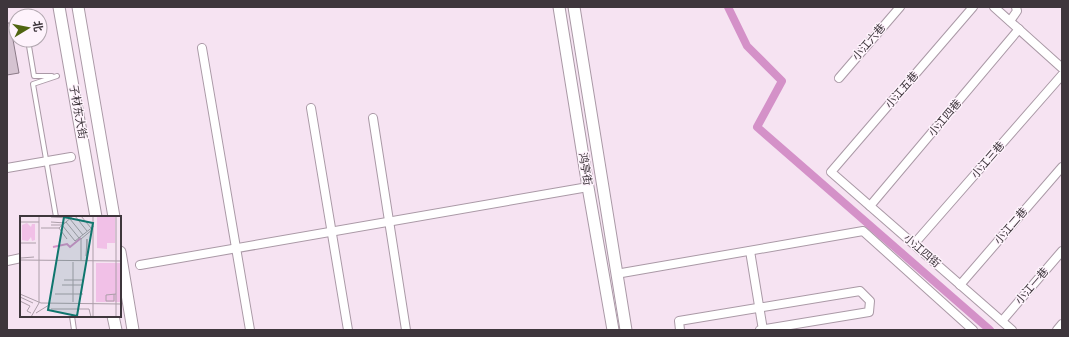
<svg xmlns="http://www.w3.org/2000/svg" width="1069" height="337" viewBox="0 0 1069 337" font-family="'Source Serif 4','Noto Sans SC',serif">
	<rect width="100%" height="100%" fill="#f6e3f2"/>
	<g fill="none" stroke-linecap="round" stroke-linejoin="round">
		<path stroke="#d491c8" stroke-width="8" d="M 728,7 L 747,46 L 782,81 L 757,127 L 990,330"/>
	</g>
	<path fill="#d5c3d1" stroke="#8b7a87" d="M 7,23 L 10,23 L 19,73 L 7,75 Z"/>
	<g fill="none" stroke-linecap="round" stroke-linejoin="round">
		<defs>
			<g id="lane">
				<path d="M 28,40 L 34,76 L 52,76"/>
				<path d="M 56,217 L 33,84 L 57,76"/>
				<path d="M 72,316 L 74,330"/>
			</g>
			<g id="street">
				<path d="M 973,7 L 831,172 L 1012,330"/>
				<path d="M 994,7 L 1062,68"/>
				<path d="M 1010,21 L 1017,11 L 1016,7"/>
				<path d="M 202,48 L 250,330"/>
				<path d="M 839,78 L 900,7"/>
				<path d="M 311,108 L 348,330"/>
				<path d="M 373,118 L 406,330"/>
				<path d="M 7,168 L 71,157"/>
				<path d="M 870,206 L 1019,29"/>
				<path d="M 914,244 L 1062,75"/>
				<path d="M 750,251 L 763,330"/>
				<path d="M 7,261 L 21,258"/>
				<path d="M 140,265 L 588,187"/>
				<path d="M 616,274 L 863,231 L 973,330"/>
				<path d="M 960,285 L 1062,167"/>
				<path d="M 1002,321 L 1062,251"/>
				<path d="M 680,330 L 679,321 L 860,291 L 870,301 L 869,312 L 760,330"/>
				<path d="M 1057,330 L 1062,324"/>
			</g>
			<g id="secondary">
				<path d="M 59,7 L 96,217"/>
				<path d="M 78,7 L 114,217"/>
				<path d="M 559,7 L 588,187 L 613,330"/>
				<path d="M 574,7 L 626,330"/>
				<path d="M 120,252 L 133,330"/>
				<path d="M 113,316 L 116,330"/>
			</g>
		</defs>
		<use href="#lane" stroke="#aa99a6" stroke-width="6"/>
		<use href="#street" stroke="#aa99a6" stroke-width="10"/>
		<use href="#secondary" stroke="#aa99a6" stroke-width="13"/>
		<use href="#lane" stroke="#fff" stroke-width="4"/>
		<use href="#street" stroke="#fff" stroke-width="8"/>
		<use href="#secondary" stroke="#fff" stroke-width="11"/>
	</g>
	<g text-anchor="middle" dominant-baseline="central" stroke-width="3" stroke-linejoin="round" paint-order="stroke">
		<g font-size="11" fill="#3e363c" stroke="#fef3fc">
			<text transform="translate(869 42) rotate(-49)">小江六巷</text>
			<text transform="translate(902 90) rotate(-49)">小江五巷</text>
			<text transform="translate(78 112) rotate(80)">子材东大街</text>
			<text transform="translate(945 118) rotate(-50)">小江四巷</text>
			<text transform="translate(988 160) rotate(-49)">小江三巷</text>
			<text transform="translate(585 169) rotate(81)">鸿亭街</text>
			<text transform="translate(1011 226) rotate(-49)">小江二巷</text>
			<text transform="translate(922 251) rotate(41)">小江四街</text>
			<text transform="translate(1032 286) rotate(-49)">小江一巷</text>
		</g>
	</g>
	<g transform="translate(20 216)">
		<rect width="101" height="101" fill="#f6e3f2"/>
		<path d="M 77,0 L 95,1 L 95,27 L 87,27 L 87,33 L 77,32 ZM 7,7 L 11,11 L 12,8 L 15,8 L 15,24 L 12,25 L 11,21 L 8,25 L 2,24 L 2,9 ZM 76,47 L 101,47 L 101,86 L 76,86 Z" fill="#f1c0e7"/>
		<path fill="none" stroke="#d491c8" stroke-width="2" d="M 33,31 L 47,28 L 50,31 L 61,22"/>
		<path fill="none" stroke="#ac9ea9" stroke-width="1" d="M 55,0 L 67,15M 61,0 L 71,12M 73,0 L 73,101M 96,0 L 96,101M 31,1 L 51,2M 50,3 L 63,19M 0,6 L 19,6M 31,6 L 45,7M 46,6 L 59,22M 31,9 L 42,9 L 55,25 L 74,10M 21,12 L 39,12M 39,12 L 53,0M 39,12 L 47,23M 0,27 L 16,27M 66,40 L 67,23M 1,42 L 14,41M 0,44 L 101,45M 61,45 L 61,23 L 73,13M 67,45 L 67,23M 44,64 L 63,64M 42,69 L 63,69M 0,78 L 21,87 L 101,88M 35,78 L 63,78M 94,78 L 94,85 L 86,85 L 86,79 L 96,78M 0,81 L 13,87M 0,85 L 10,90 L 7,95 L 11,97M 53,86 L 53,46M 31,93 L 69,93 L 71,101M 16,97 L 29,89M 11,101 L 19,87 L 19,0"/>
		<path fill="#0f766e" fill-opacity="0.15" stroke="#0f766e" stroke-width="2" d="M 44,1 L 73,7 L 57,100 L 28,94 Z"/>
		<rect width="101" height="101" fill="none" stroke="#3e363c" stroke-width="2"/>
	</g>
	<rect width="1069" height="337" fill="none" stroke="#3e363c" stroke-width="16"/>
	<g transform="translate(28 28) rotate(80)"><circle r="19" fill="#fef3fc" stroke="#b1a7af"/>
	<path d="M0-3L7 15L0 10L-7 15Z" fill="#506511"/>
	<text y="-6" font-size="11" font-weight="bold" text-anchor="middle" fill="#3e363c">北</text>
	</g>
</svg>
